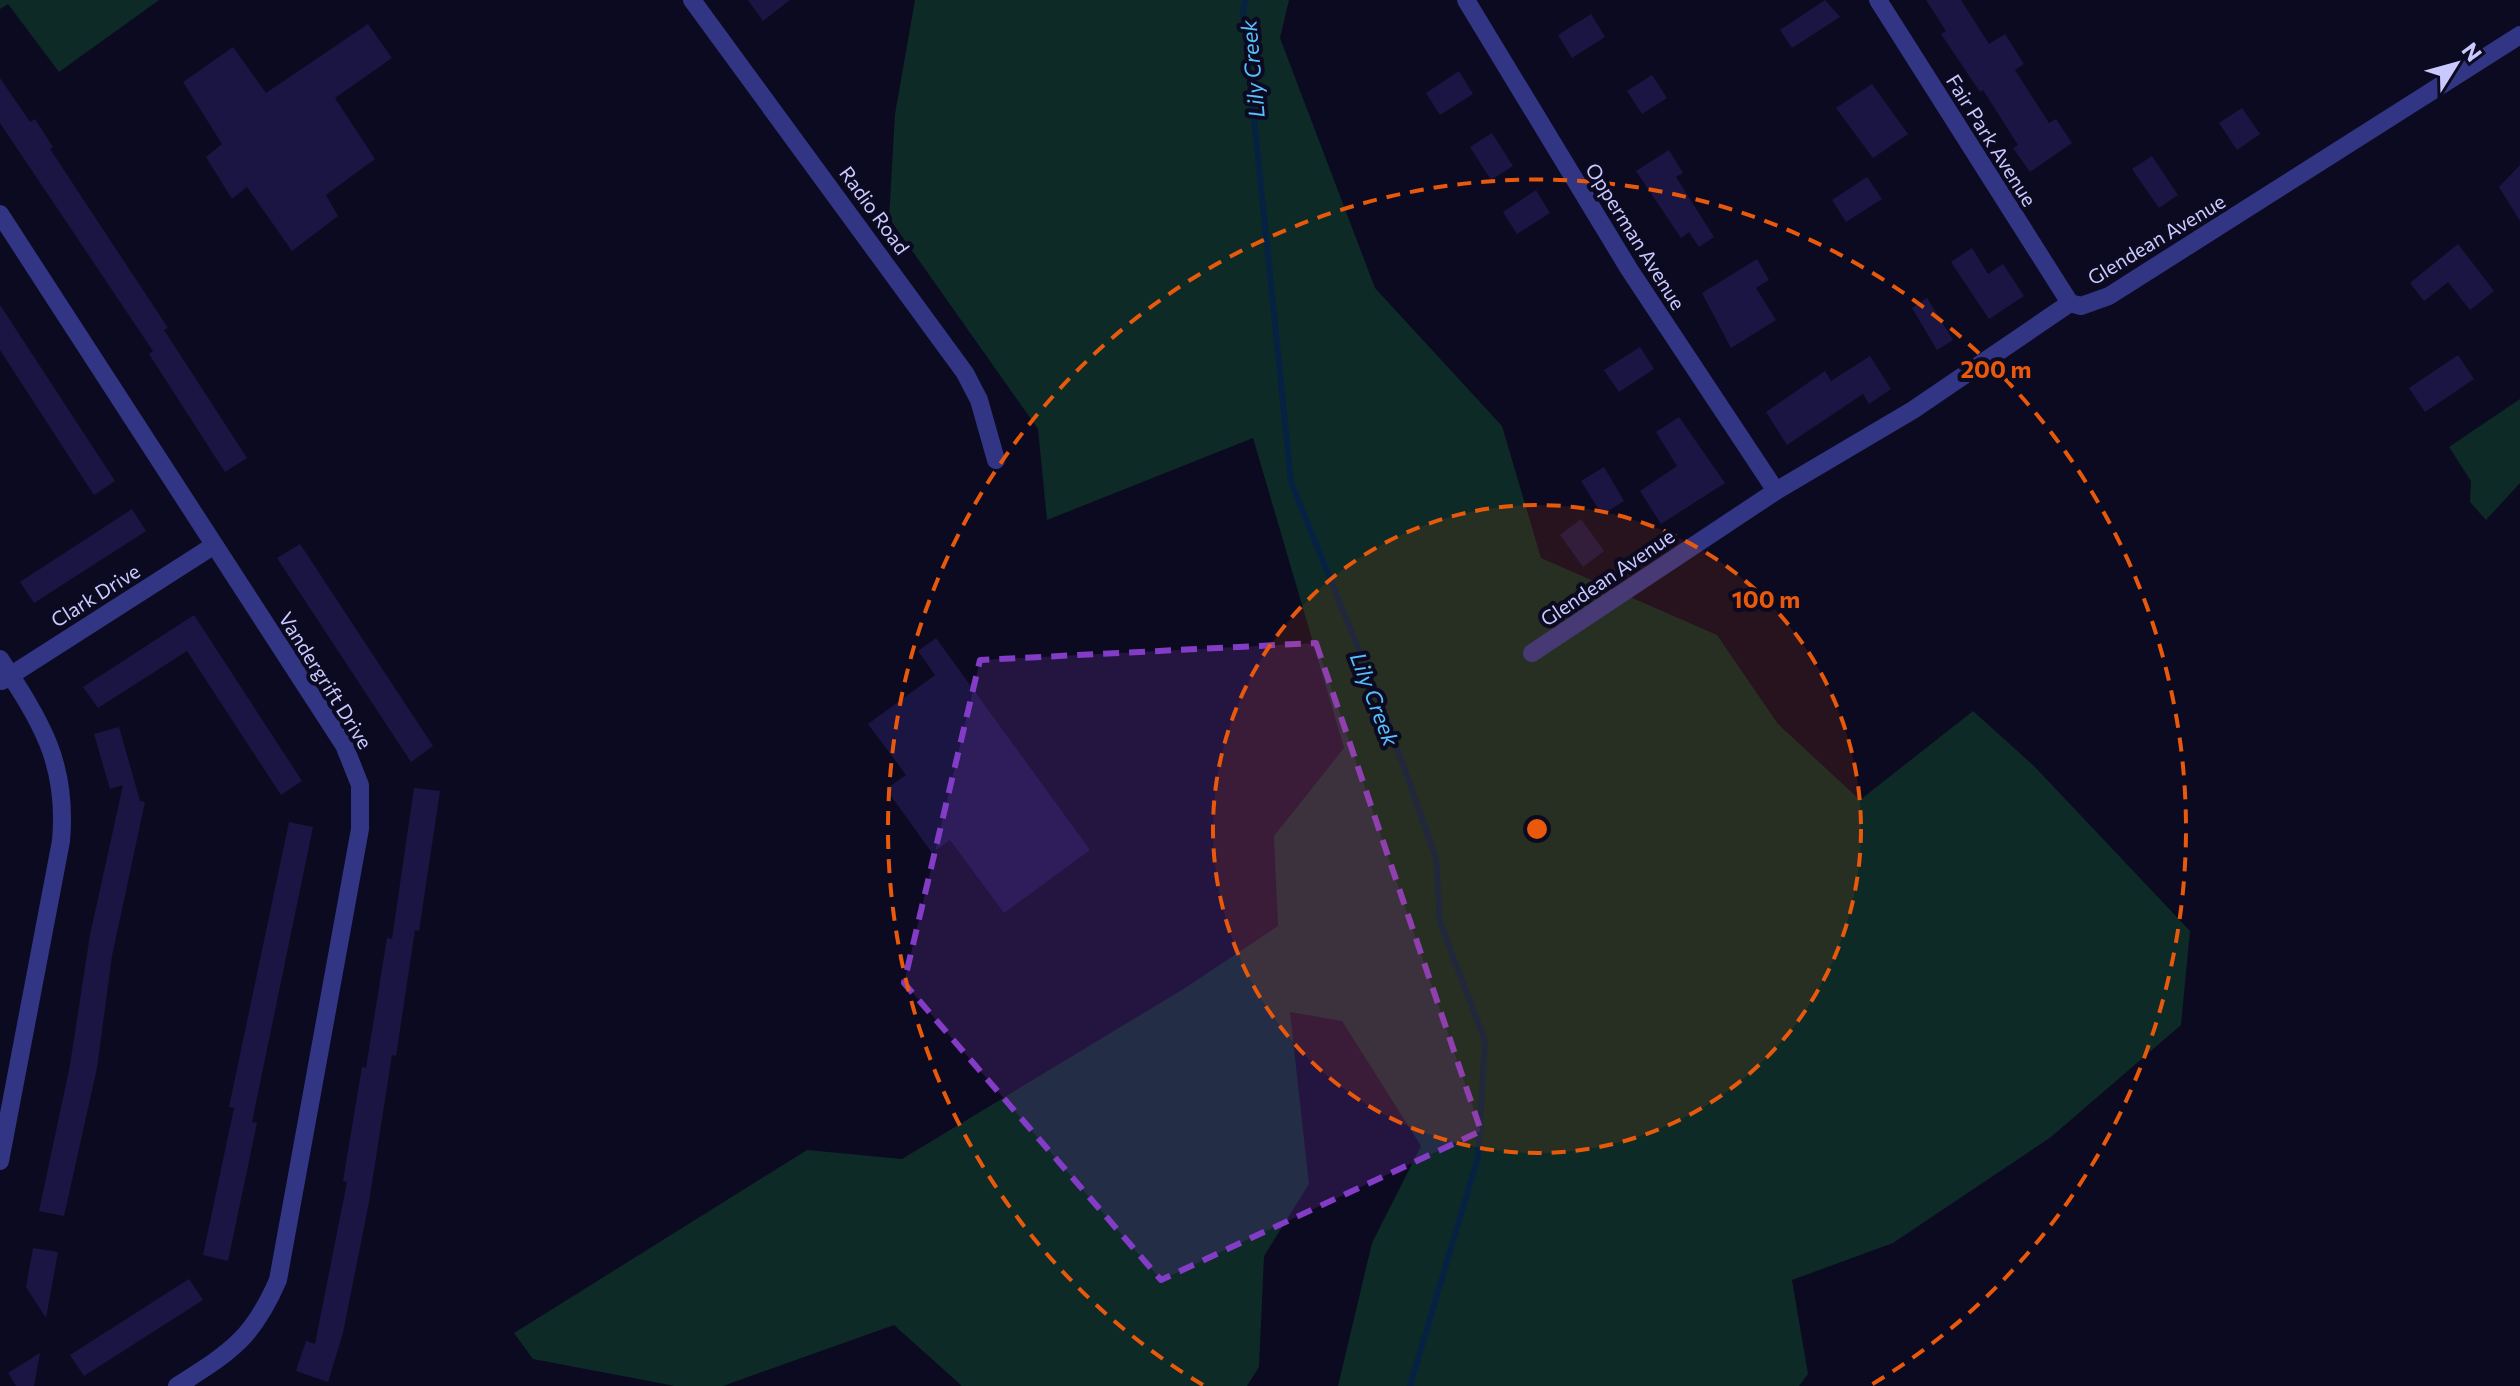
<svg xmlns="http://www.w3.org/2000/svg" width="2520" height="1386" viewBox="0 0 2520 1386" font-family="Commissioner,sans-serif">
	<rect width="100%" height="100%" fill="#0c0a20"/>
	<g fill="#0d2a27">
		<path d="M 0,0 L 159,0 L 59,72 L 8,4 L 0,9 Z"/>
		<path d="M 915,0 L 1289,0 L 1280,38 L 1375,288 L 1502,426 L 1541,558 L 1717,635 L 1778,724 L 1860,800 L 1973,711 L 2034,766 L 2190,931 L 2181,1025 L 2051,1137 L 1893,1243 L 1792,1280 L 1808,1374 L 1799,1386 L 1338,1386 L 1372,1243 L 1421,1146 L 1342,1021 L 1290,1012 L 1309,1184 L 1264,1256 L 1259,1367 L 1247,1386 L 962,1386 L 894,1325 L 723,1386 L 675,1386 L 533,1359 L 514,1333 L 807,1150 L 902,1159 L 1185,988 L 1278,926 L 1274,836 L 1344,748 L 1253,438 L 1047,520 L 1038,429 L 889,218 L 895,114 Z"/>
		<path d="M 2520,399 L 2520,483 L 2486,520 L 2470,502 L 2471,481 L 2449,447 Z"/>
	</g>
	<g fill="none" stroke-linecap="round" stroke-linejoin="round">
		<path stroke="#062243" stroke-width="6" d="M 1246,0 L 1243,9 L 1291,482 L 1386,717 L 1436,858 L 1440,922 L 1485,1041 L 1478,1157 L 1410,1386"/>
	</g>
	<g fill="#1a1542">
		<path d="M 748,0 L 790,0 L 763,21 Z"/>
		<path d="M 1825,0 L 1840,17 L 1792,48 L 1780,30 Z"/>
		<path d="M 1926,0 L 1961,0 L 1989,44 L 2005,34 L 2024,64 L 2015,70 L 2049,123 L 2056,119 L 2072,143 L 2030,172 L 2013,148 L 2018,145 L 1983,90 L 1980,92 L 1941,34 L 1946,31 Z"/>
		<path d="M 1591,14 L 1605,37 L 1572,58 L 1558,35 Z"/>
		<path d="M 368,24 L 392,58 L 335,98 L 375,159 L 326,195 L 338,216 L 292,251 L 247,187 L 232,199 L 206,157 L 222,144 L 183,82 L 233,47 L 266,93 Z"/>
		<path d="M 1459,71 L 1473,94 L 1440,115 L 1426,93 Z"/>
		<path d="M 1652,75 L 1667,98 L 1642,114 L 1627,91 Z"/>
		<path d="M 0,78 L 30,122 L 35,119 L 53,147 L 50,149 L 168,328 L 164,330 L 247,458 L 225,472 L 149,354 L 153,351 L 0,123 Z"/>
		<path d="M 1872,84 L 1908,134 L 1873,158 L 1836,108 Z"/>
		<path d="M 2242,108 L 2260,134 L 2237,150 L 2219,123 Z"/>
		<path d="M 1492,133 L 1513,166 L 1491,180 L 1470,147 Z"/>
		<path d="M 1669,150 L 1683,173 L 1676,177 L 1714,237 L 1699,247 L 1689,232 L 1681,238 L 1636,171 Z"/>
		<path d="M 2152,156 L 2178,195 L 2159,208 L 2132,169 Z"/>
		<path d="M 2520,165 L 2520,221 L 2499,187 Z"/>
		<path d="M 1867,177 L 1882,199 L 1846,222 L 1832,200 Z"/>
		<path d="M 1536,190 L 1550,213 L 1517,234 L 1503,212 Z"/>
		<path d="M 2458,244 L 2494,291 L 2470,310 L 2448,282 L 2424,301 L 2410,283 Z"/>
		<path d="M 1972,248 L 1988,274 L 2003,264 L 2024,296 L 1989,319 L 1951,262 Z"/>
		<path d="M 1757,259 L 1769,280 L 1756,288 L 1776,320 L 1731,348 L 1702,293 Z"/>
		<path d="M 1927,298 L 1953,340 L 1937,350 L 1912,308 Z"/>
		<path d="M 0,305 L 115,481 L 94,495 L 0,350 Z"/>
		<path d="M 1640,347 L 1654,369 L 1619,392 L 1604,370 Z"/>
		<path d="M 2458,355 L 2474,379 L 2425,412 L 2409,388 Z"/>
		<path d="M 1870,356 L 1891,389 L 1869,404 L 1863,394 L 1787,445 L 1766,412 L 1825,371 L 1831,381 Z"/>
		<path d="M 1679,417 L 1725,483 L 1661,524 L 1640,491 L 1677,466 L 1656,432 Z"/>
		<path d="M 1604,467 L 1624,501 L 1602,515 L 1581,481 Z"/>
		<path d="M 132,509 L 146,531 L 34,603 L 20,582 Z"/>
		<path d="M 1581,519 L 1604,551 L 1583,567 L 1560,535 Z"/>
		<path d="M 300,544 L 433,746 L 411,762 L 277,558 Z"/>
		<path d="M 194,615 L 302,781 L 281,795 L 187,651 L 98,708 L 83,687 Z"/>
		<path d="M 936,638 L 1090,850 L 1004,913 L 950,840 L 932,853 L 886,789 L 906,775 L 868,724 L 935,675 L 918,651 Z"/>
		<path d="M 119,727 L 140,801 L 145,802 L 112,956 L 97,1068 L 64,1216 L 39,1211 L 70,1065 L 90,935 L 123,785 L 110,789 L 94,734 Z"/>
		<path d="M 414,788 L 440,791 L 419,931 L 415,930 L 396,1056 L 392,1055 L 369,1202 L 343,1333 L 328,1382 L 296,1371 L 306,1341 L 315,1344 L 347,1182 L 343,1181 L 362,1067 L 366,1068 L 387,938 L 392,939 Z"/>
		<path d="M 289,822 L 313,827 L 252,1122 L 257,1123 L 228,1261 L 203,1255 L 234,1108 L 229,1107 Z"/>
		<path d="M 33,1248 L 58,1252 L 46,1318 L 26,1287 Z"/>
		<path d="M 189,1279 L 203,1300 L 84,1376 L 70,1355 Z"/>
		<path d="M 40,1353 L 34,1386 L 16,1386 L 8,1373 Z"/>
	</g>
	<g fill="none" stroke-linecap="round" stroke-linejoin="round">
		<g stroke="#313583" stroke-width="18">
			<path d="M 692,0 L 965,373 L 979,400 L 996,460"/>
			<path d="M 1466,0 L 1629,269 L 1776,491"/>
			<path d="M 1878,0 L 2070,303"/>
			<path d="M 0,214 L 344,745 L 360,785 L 360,829 L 278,1280 C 252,1340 230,1352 177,1386"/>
			<path d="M 1532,653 L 1776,491 L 1913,410 L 2070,303 L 2081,306 L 2109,296 L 2520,35"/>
			<path d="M 0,659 C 41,722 68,763 61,841 L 0,1161"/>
			<path d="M 2,681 L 213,546"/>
		</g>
	</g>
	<path fill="#833cc5" fill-opacity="0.2" stroke="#833cc5" stroke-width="6" stroke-dasharray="16 10" stroke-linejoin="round" d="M 1316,643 L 1481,1131 L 1161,1280 L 904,983 L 980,660 Z"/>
	<circle cx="1537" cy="829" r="324" fill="#e8590c" fill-opacity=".12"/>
	<g fill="none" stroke="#e8590c" stroke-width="4" stroke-dasharray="14 10">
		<circle cx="1537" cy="829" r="324"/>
		<path d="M1203 1385A649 649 0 1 1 1871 1385"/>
	</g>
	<g text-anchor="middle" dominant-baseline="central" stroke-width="8" stroke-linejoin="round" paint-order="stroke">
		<g font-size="20" fill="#cac9ff" stroke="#0c0a20">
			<text transform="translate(1992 140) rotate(58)">Fair Park Avenue</text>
			<text transform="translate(875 210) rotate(54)">Radio Road</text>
			<text transform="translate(1636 236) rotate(58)">Opperman Avenue</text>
			<text transform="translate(2156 239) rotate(-31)">Glendean Avenue</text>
			<text transform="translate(1607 577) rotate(-34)">Glendean Avenue</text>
			<text transform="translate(95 595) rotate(-32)">Clark Drive</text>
			<text transform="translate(326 680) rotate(58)">Vandergrift Drive</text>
		</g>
		<g font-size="22" font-style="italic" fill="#57c0ff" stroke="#0c0a20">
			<text transform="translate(1252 69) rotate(-95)">Lily Creek</text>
			<text transform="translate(1375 699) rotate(69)">Lily Creek</text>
		</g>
	</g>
	<circle cx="1537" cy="829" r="12" fill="#e8590c" stroke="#0c0a20" stroke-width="4"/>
	<g font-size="24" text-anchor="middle" font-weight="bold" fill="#e8590c" stroke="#0c0a20" stroke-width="8" stroke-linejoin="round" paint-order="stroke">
		<text x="1996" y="378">200 m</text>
		<text x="1766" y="608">100 m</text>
	</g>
	<g transform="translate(2456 64) rotate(53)" stroke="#0c0a20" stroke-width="6" paint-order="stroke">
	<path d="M0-6L14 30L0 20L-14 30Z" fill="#cac9ff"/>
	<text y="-12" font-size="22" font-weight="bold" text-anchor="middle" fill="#cac9ff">N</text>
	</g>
</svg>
